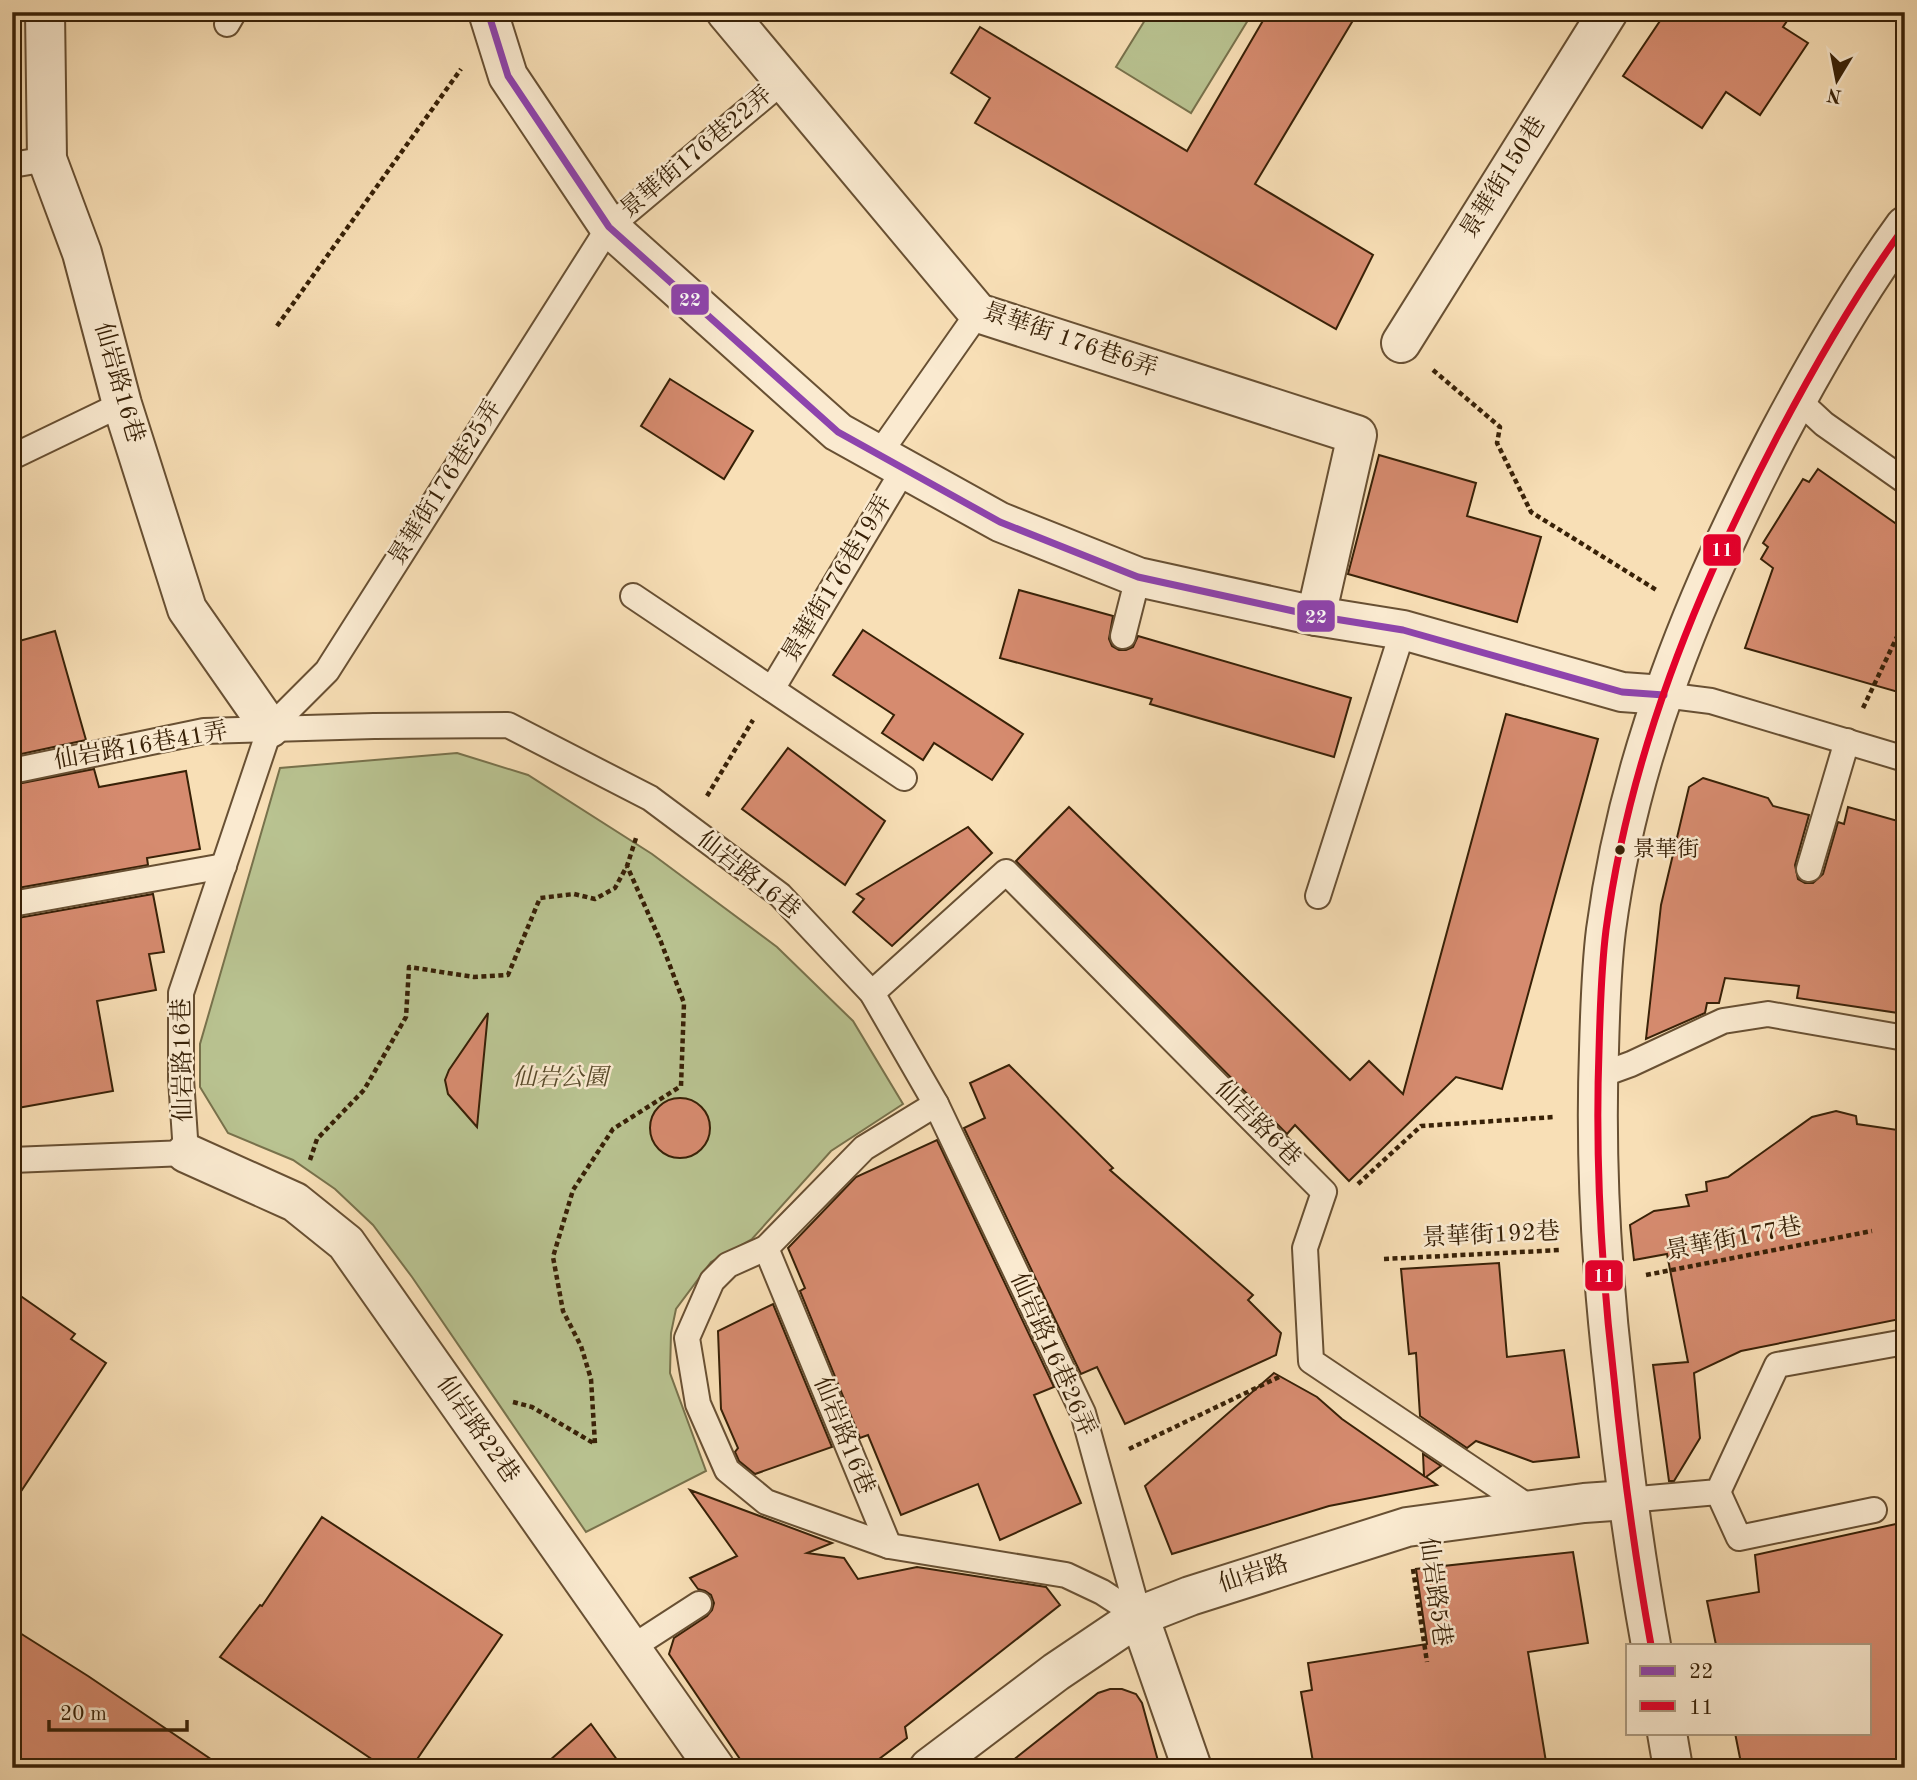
<svg xmlns="http://www.w3.org/2000/svg" width="1917" height="1780" viewBox="0 0 1917 1780" font-family="'Old Standard TT','Noto Serif TC',serif">
	<rect width="100%" height="100%" fill="#f8dfb6"/>
	<filter id="stains"><feTurbulence type="fractalNoise" baseFrequency=".00286" numOctaves="4"/><feColorMatrix values="0 0 0 0 .2 0 0 0 0 .09 0 0 0 0 .02 0 0 0 .5 -.17"/></filter>
	<radialGradient id="worn" r=".72"><stop offset=".6" stop-color="#630" stop-opacity="0"/><stop offset="1" stop-color="#630" stop-opacity=".3"/></radialGradient>
	<g fill="#b9c391" stroke="#78724c" stroke-width="2">
		<path d="M 1150,12 L 1253,12 L 1191,113 L 1116,67 Z"/>
		<path d="M 457,753 L 528,775 L 652,854 L 777,947 L 853,1021 L 903,1104 L 831,1151 L 752,1239 L 711,1262 L 676,1309 L 671,1333 L 670,1373 L 706,1471 L 586,1532 L 412,1277 L 373,1225 L 335,1189 L 293,1160 L 228,1133 L 200,1087 L 200,1044 L 280,768 Z"/>
	</g>
	<g fill="#d68b6f" stroke="#382107" stroke-width="2">
		<path d="M 1268,12 L 1358,12 L 1255,184 L 1373,255 L 1336,329 L 975,123 L 990,98 L 951,73 L 980,27 L 1187,151 Z"/>
		<path d="M 1666,12 L 1793,12 L 1783,27 L 1808,43 L 1760,115 L 1726,92 L 1702,128 L 1623,76 Z"/>
		<path d="M 670,379 L 753,431 L 724,479 L 641,426 Z"/>
		<path d="M 1379,455 L 1476,483 L 1467,516 L 1541,537 L 1517,622 L 1348,574 Z"/>
		<path d="M 1818,469 L 1905,530 L 1905,694 L 1745,648 L 1773,568 L 1761,559 L 1768,547 L 1763,543 L 1803,479 L 1809,482 Z"/>
		<path d="M 1019,590 L 1113,616 L 1109,639 L 1112,646 L 1119,650 L 1126,650 L 1133,647 L 1138,636 L 1351,698 L 1334,757 L 1150,704 L 1152,699 L 1000,658 Z"/>
		<path d="M 863,630 L 1023,734 L 992,780 L 934,743 L 923,760 L 882,733 L 894,715 L 833,675 Z"/>
		<path d="M 55,631 L 86,740 L 12,756 L 12,643 Z"/>
		<path d="M 1506,714 L 1598,739 L 1502,1089 L 1456,1077 L 1349,1181 L 1295,1125 L 1287,1134 L 1016,861 L 1069,807 L 1350,1080 L 1369,1061 L 1403,1094 Z"/>
		<path d="M 788,748 L 885,821 L 845,885 L 742,809 Z"/>
		<path d="M 94,769 L 99,787 L 186,771 L 200,849 L 147,858 L 148,865 L 12,889 L 12,785 Z"/>
		<path d="M 1703,778 L 1768,798 L 1773,806 L 1809,815 L 1795,865 L 1798,879 L 1805,883 L 1813,883 L 1823,874 L 1838,822 L 1844,824 L 1848,807 L 1905,823 L 1905,1014 L 1797,998 L 1799,986 L 1725,978 L 1719,1003 L 1707,1003 L 1705,1013 L 1646,1039 L 1661,905 L 1689,787 Z"/>
		<path d="M 968,827 L 992,853 L 892,946 L 853,912 L 864,899 L 857,894 Z"/>
		<path d="M 153,894 L 164,952 L 149,954 L 156,990 L 97,1001 L 113,1091 L 12,1109 L 12,919 Z"/>
		<path d="M 488,1013 L 477,1127 L 448,1094 L 445,1080 L 449,1070 Z"/>
		<path d="M 1009,1065 L 1113,1168 L 1110,1170 L 1253,1295 L 1248,1300 L 1281,1333 L 1276,1355 L 1125,1424 L 1097,1367 L 1081,1374 L 964,1128 L 985,1118 L 970,1083 Z"/>
		<circle cx="680" cy="1128" r="30"/>
		<path d="M 1836,1111 L 1856,1116 L 1857,1124 L 1905,1131 L 1905,1318 L 1741,1351 L 1694,1373 L 1700,1438 L 1674,1481 L 1669,1481 L 1653,1365 L 1688,1362 L 1667,1254 L 1634,1260 L 1630,1225 L 1654,1211 L 1689,1206 L 1686,1195 L 1707,1191 L 1706,1182 L 1728,1177 L 1812,1117 Z"/>
		<path d="M 937,1140 L 1054,1387 L 1034,1395 L 1081,1503 L 1000,1540 L 978,1484 L 901,1515 L 868,1435 L 860,1438 L 800,1291 L 805,1288 L 788,1248 L 856,1177 Z"/>
		<path d="M 1499,1263 L 1507,1357 L 1564,1350 L 1579,1457 L 1533,1462 L 1476,1441 L 1467,1448 L 1420,1416 L 1416,1353 L 1409,1354 L 1401,1269 Z"/>
		<path d="M 12,1290 L 75,1334 L 71,1339 L 106,1363 L 12,1505 Z"/>
		<path d="M 773,1304 L 832,1447 L 755,1474 L 739,1461 L 735,1452 L 738,1448 L 721,1409 L 718,1331 Z"/>
		<path d="M 1274,1373 L 1317,1397 L 1342,1419 L 1424,1476 L 1423,1454 L 1441,1466 L 1426,1477 L 1437,1485 L 1329,1506 L 1172,1554 L 1145,1486 Z"/>
		<path d="M 690,1490 L 832,1543 L 807,1553 L 844,1558 L 858,1579 L 917,1567 L 1046,1587 L 1060,1605 L 905,1727 L 907,1738 L 867,1768 L 746,1768 L 669,1654 L 674,1638 L 707,1616 L 712,1610 L 714,1603 L 711,1595 L 705,1591 L 698,1589 L 690,1578 L 737,1556 Z"/>
		<path d="M 322,1517 L 502,1635 L 411,1768 L 385,1768 L 220,1657 L 260,1605 L 262,1606 Z"/>
		<path d="M 1905,1522 L 1905,1768 L 1742,1768 L 1735,1733 L 1870,1733 L 1870,1645 L 1716,1645 L 1707,1601 L 1759,1592 L 1755,1555 Z"/>
		<path d="M 1573,1552 L 1588,1643 L 1528,1652 L 1547,1768 L 1314,1768 L 1301,1692 L 1312,1690 L 1308,1663 L 1427,1644 L 1416,1569 Z"/>
		<path d="M 12,1628 L 88,1676 L 224,1768 L 12,1768 Z"/>
		<path d="M 1110,1689 L 1122,1689 L 1136,1694 L 1142,1703 L 1160,1768 L 1003,1768 L 1098,1693 Z"/>
		<path d="M 591,1724 L 623,1768 L 541,1768 Z"/>
	</g>
	<g fill="none" stroke-linecap="round" stroke-linejoin="round">
		<defs>
			<g id="lane">
				<path d="M 227,24 L 234,12"/>
				<path d="M 12,165 L 47,159"/>
				<path d="M 1797,399 L 1824,424 L 1905,481"/>
				<path d="M 879,454 L 978,313"/>
				<path d="M 12,457 L 122,404"/>
				<path d="M 633,596 L 904,778"/>
				<path d="M 1123,636 L 1138,577"/>
				<path d="M 772,689 L 904,469"/>
				<path d="M 1664,695 L 1711,701 L 1905,759"/>
				<path d="M 12,771 L 204,731 L 374,726 L 508,725 L 650,798 L 780,895 L 872,993 L 936,1104 L 1083,1413 L 1139,1616"/>
				<path d="M 1809,869 L 1847,741"/>
				<path d="M 1318,896 L 1403,630"/>
				<path d="M 12,904 L 224,866"/>
				<path d="M 872,993 L 1006,872 L 1324,1192 L 1305,1248 L 1311,1361 L 1533,1510"/>
				<path d="M 1598,1076 L 1631,1064 L 1723,1021 L 1768,1014 L 1905,1038"/>
				<path d="M 936,1104 L 864,1148 L 766,1248 L 728,1265 L 712,1281 L 687,1338 L 698,1404 L 727,1470 L 766,1502 L 889,1546 L 1066,1575 L 1102,1592 L 1139,1616"/>
				<path d="M 12,1160 L 186,1153 L 181,1079 L 181,993 L 270,728 L 327,671 L 609,227 L 784,80"/>
				<path d="M 766,1248 L 889,1546"/>
				<path d="M 1718,1492 L 1739,1538 L 1874,1510"/>
				<path d="M 1627,1500 L 1718,1492 L 1777,1365 L 1905,1342"/>
				<path d="M 631,1648 L 699,1604"/>
			</g>
			<g id="street">
				<path d="M 45,12 L 47,159 L 82,253 L 122,404 L 187,609 L 270,728"/>
				<path d="M 488,12 L 508,76 L 609,227 L 838,432 L 1000,522 L 1138,577 L 1316,616 L 1403,630 L 1622,692 L 1664,695"/>
				<path d="M 726,12 L 978,313 L 1357,435 L 1316,616"/>
				<path d="M 1401,343 L 1608,12"/>
				<path d="M 186,1153 L 295,1202 L 346,1243 L 715,1768"/>
				<path d="M 1139,1616 L 1192,1768"/>
				<path d="M 1651,1645 C 1635,1557 1623,1468 1614,1378 C 1601,1267 1595,1161 1599,1050 C 1600,1010 1601,970 1606,930 C 1629,756 1696,592 1777,437 C 1815,365 1856,293 1905,226"/>
				<path d="M 1667,1733 L 1673,1768"/>
				<path d="M 929,1768 L 1056,1672 L 1139,1616 L 1190,1596 L 1407,1527 L 1584,1503 L 1627,1500"/>
			</g>
		</defs>
		<use href="#lane" stroke="#685033" stroke-width="28"/>
		<use href="#street" stroke="#685033" stroke-width="42"/>
		<g stroke="#382107" stroke-width="4.5" stroke-dasharray="5 3.5" stroke-linecap="butt">
			<path d="M 277,326 L 461,69"/>
			<path d="M 1433,370 L 1500,427 L 1497,443 L 1531,512 L 1658,591"/>
			<path d="M 1863,708 L 1905,620"/>
			<path d="M 707,796 L 753,720"/>
			<path d="M 310,1160 L 317,1139 L 364,1090 L 406,1017 L 409,967 L 474,977 L 508,975 L 540,898 L 574,894 L 595,899 L 615,888 L 627,866 L 637,835"/>
			<path d="M 1358,1184 L 1421,1126 L 1554,1117"/>
			<path d="M 1384,1259 L 1561,1250"/>
			<path d="M 1646,1275 L 1872,1231"/>
			<path d="M 513,1402 L 532,1407 L 595,1444 L 591,1379 L 581,1346 L 563,1311 L 553,1257 L 573,1190 L 613,1129 L 681,1086 L 684,1003 L 661,942 L 627,866"/>
			<path d="M 1129,1449 L 1279,1377"/>
			<path d="M 1413,1569 L 1427,1662"/>
		</g>
		<use href="#lane" stroke="#faead0" stroke-width="24"/>
		<use href="#street" stroke="#faead0" stroke-width="38"/>
		<defs>
			<path id="bus-1" d="M 488,12 L 508,76 L 609,227 L 838,432 L 1000,522 L 1138,577 L 1316,616 L 1403,630 L 1622,692 L 1664,695"/>
			<path id="bus-2" d="M 1651,1645 C 1635,1557 1623,1468 1614,1378 C 1601,1267 1595,1161 1599,1050 C 1600,1010 1601,970 1606,930 C 1629,756 1696,592 1777,437 C 1815,365 1856,293 1905,226"/>
		</defs>
		<use href="#bus-1" stroke="#faead0" stroke-width="12"/>
		<use href="#bus-2" stroke="#faead0" stroke-width="12"/>
		<use href="#bus-1" stroke="#8e44ad" stroke-width="7"/>
		<use href="#bus-2" stroke="#e4002b" stroke-width="7"/>
	</g>
	<circle fill="#382107" stroke="#faead0" stroke-width="2.5" cx="1620" cy="850" r="6"/>
	<g text-anchor="middle" dominant-baseline="central" stroke-width="5" stroke-linejoin="round" paint-order="stroke">
		<g font-size="22" fill="#382107" stroke="#faead0" text-anchor="start">
			<text x="1633" y="850">景華街</text>
		</g>
		<g font-size="24" fill="#382107" stroke="#faead0">
			<text transform="translate(697 153) rotate(-40)">景華街176巷22弄</text>
			<text transform="translate(1504 178) rotate(-58)">景華街150巷</text>
			<text transform="translate(1070 341) rotate(19)">景華街 176巷6弄</text>
			<text transform="translate(118 383) rotate(74)">仙岩路16巷</text>
			<text transform="translate(446 483) rotate(-58)">景華街176巷25弄</text>
			<text transform="translate(838 579) rotate(-59)">景華街176巷19弄</text>
			<text transform="translate(141 747) rotate(-10)">仙岩路16巷41弄</text>
			<text transform="translate(748 876) rotate(39)">仙岩路16巷</text>
			<text transform="translate(184 1060) rotate(-91)">仙岩路16巷</text>
			<text transform="translate(1257 1124) rotate(45)">仙岩路6巷</text>
			<text transform="translate(1491 1236) rotate(-3)">景華街192巷</text>
			<text transform="translate(1734 1240) rotate(-11)">景華街177巷</text>
			<text transform="translate(1052 1355) rotate(66)">仙岩路16巷26弄</text>
			<text transform="translate(477 1430) rotate(55)">仙岩路22巷</text>
			<text transform="translate(843 1436) rotate(68)">仙岩路16巷</text>
			<text transform="translate(1254 1575) rotate(-18)">仙岩路</text>
			<text transform="translate(1434 1592) rotate(82)">仙岩路5巷</text>
		</g>
		<g font-size="24" font-style="italic" fill="#584a2a" stroke="#faead0">
			<text x="560" y="1079">仙岩公園</text>
		</g>
	</g>
	<g stroke="#faead0" stroke-width="2.5">
		<rect x="670" y="283" width="40" height="33" rx="7" fill="#8e44ad"/>
		<rect x="1702" y="533" width="40" height="34" rx="7" fill="#e4002b"/>
		<rect x="1296" y="599" width="40" height="34" rx="7" fill="#8e44ad"/>
		<rect x="1584" y="1259" width="40" height="33" rx="7" fill="#e4002b"/>
	</g>
	<g font-size="19" text-anchor="middle" font-weight="bold" fill="#fff">
		<text x="690" y="306">22</text>
		<text x="1722" y="556">11</text>
		<text x="1316" y="623">22</text>
		<text x="1604" y="1282">11</text>
	</g>
	<rect width="1917" height="1780" fill="none" stroke="#f8dfb6" stroke-width="42"/>
	<rect x="14" y="14" width="1889" height="1752" fill="none" stroke="#382107" stroke-width="3.5"/>
	<rect x="21" y="21" width="1875" height="1738" fill="none" stroke="#382107" stroke-width="2"/>
	<rect x="1626" y="1644" width="245" height="91" fill="#faead0" stroke="#ac9a80" stroke-width="2"/>
	<rect x="1640" y="1666" width="35" height="10" fill="#8e44ad" stroke="#ac9a80" stroke-width="2"/>
	<text x="1689" y="1678" font-size="21" fill="#382107">22</text>
	<rect x="1640" y="1701" width="35" height="10" fill="#e4002b" stroke="#ac9a80" stroke-width="2"/>
	<text x="1689" y="1714" font-size="21" fill="#382107">11</text>
	<g transform="translate(1837 80) rotate(190)" stroke="#faead0" stroke-width="5" paint-order="stroke">
	<path d="M0-5L12 26L0 18L-12 26Z" fill="#382107"/>
	<text y="-10" font-size="19" font-weight="bold" text-anchor="middle" fill="#382107">N</text>
	</g>
	<path d="M49 1720v10h138v-10" fill="none" stroke="#382107" stroke-width="3.5"/>
	<text x="60" y="1720" font-size="21" fill="#382107" stroke="#faead0" stroke-width="5" paint-order="stroke">20 m</text>
	<rect width="100%" height="100%" filter="url(#stains)"/>
	<rect width="100%" height="100%" fill="url(#worn)"/>
</svg>
